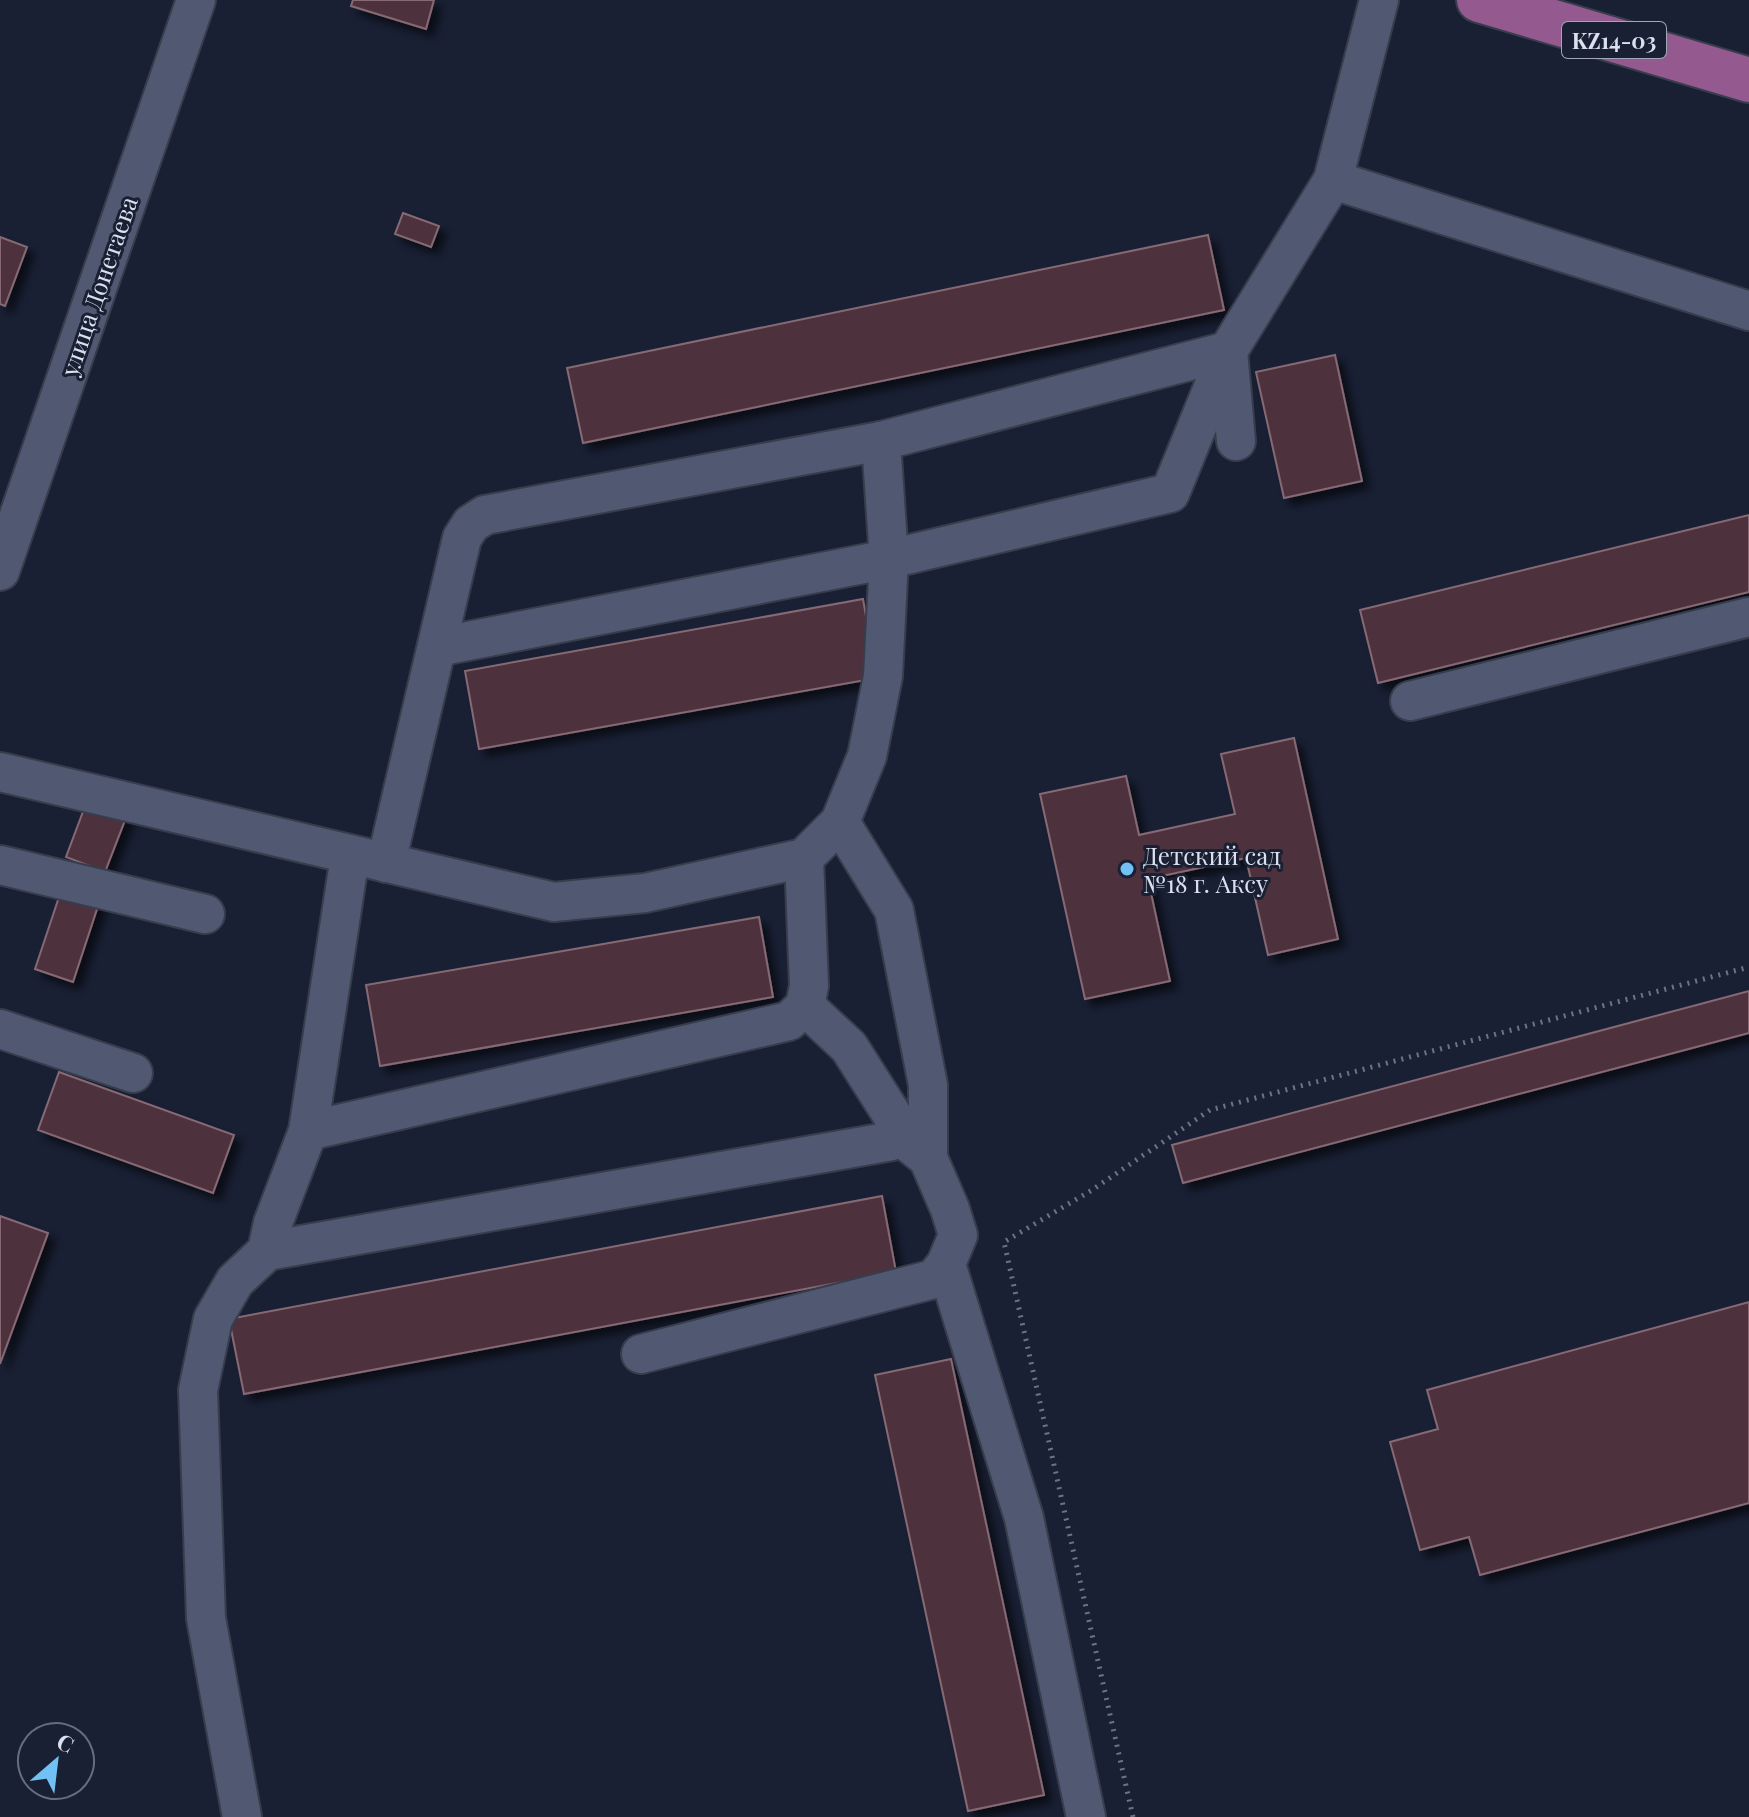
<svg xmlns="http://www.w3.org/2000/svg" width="1749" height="1817" viewBox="0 0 1749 1817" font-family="'Playfair Display',serif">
	<defs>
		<filter id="shadow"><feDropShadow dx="7" dy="7" stdDeviation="4" flood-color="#0009"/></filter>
	</defs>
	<rect width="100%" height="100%" fill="#192034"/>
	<g fill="#4d333d" stroke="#866974" stroke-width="2" filter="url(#shadow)">
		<path d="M 353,0 L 434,0 L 426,29 L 351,6 Z"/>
		<path d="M 403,213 L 439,226 L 431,247 L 395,234 Z"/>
		<path d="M 1208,235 L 1224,310 L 583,443 L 567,368 Z"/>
		<path d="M 0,237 L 27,247 L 5,306 L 0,304 Z"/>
		<path d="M 1335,355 L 1362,481 L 1284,498 L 1256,372 Z"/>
		<path d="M 1749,515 L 1749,592 L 1378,683 L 1360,610 Z"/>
		<path d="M 863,599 L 877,678 L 479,749 L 465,671 Z"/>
		<path d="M 1294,738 L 1338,939 L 1268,955 L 1246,858 L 1148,879 L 1170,981 L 1085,999 L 1040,794 L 1126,776 L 1139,835 L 1235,814 L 1221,754 Z"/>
		<path d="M 87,801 L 127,815 L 105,872 L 66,857 Z"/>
		<path d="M 62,888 L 100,900 L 73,982 L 35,969 Z"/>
		<path d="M 759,917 L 773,997 L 380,1066 L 366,985 Z"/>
		<path d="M 1749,991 L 1749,1033 L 1183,1183 L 1172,1145 Z"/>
		<path d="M 59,1072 L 234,1135 L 213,1193 L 38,1130 Z"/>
		<path d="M 882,1196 L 896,1272 L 244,1394 L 229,1319 Z"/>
		<path d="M 0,1216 L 48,1233 L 0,1364 Z"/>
		<path d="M 1749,1302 L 1749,1503 L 1480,1575 L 1469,1537 L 1420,1550 L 1390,1442 L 1438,1429 L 1427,1390 Z"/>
		<path d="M 951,1359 L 1044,1795 L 968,1811 L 875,1375 Z"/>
	</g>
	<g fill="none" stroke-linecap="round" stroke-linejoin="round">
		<defs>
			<g id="minor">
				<path d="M 1333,180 L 1749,311"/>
				<path d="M 0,571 L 196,0"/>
				<path d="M 437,647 L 889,559 L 1170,493 L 1228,351 L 1333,180 L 1379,0"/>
				<path d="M 1410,701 L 1749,617"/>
				<path d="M 0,772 L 554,902 L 645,893 L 804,858 L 840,822 L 867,756 L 883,676 L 889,559 L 881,441"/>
				<path d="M 840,822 L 894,910 L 928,1085 L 928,1158"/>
				<path d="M 386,863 L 462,538 L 471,524 L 485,515 L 881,441 L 1228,351 L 1236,441"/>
				<path d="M 0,865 L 205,914"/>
				<path d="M 0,1029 L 133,1073"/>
				<path d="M 308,1131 L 789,1021 L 805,1006 L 809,986 L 804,858"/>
				<path d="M 267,1251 L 892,1141 L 895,1132 L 894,1118 L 849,1047 L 805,1006"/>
				<path d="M 946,1264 L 1024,1518 L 1086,1817"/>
				<path d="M 641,1354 L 934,1279 L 946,1264 L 958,1235 L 950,1209 L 928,1158 L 895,1132"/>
				<path d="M 242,1817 L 206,1618 L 198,1390 L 213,1319 L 235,1281 L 267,1251 L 273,1223 L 308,1131 L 350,856"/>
			</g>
			<path id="major" d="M 1479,0 L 1749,80"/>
		</defs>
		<use href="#minor" stroke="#383d4d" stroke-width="42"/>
		<use href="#major" stroke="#383d4d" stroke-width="48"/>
		<path stroke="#6c7384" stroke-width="5" stroke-dasharray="2 6" stroke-linecap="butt" d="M 1133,1817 L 1004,1242 L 1092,1190 L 1210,1110 L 1749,967"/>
		<use href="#minor" stroke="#505971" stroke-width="38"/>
		<use href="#major" stroke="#94598e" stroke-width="44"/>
	</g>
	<circle fill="#72c1f5" stroke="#192034" stroke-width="3" cx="1127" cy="869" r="8"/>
	<g text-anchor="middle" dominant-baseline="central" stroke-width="6" stroke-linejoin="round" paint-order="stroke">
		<rect fill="#192034" stroke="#a0a6b6" stroke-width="2" x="1562" y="22" width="104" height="36" rx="6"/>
		<g font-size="22" font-weight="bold" fill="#dae0ed">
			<text x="1614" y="40">KZ14-03</text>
		</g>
		<g font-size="24" fill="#dae0ed" stroke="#192034">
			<text transform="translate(98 286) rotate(-71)">улица Донетаева</text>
		</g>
		<g font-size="24" fill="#dae0ed" stroke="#192034" text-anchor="start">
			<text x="1143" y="855">Детский сад<tspan x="1143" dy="28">№18 г. Аксу</tspan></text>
		</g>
	</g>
	<g transform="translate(56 1761) rotate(28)"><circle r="38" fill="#192034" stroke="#666d7e" stroke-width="2"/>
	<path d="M0-6L14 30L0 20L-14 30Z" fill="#72c1f5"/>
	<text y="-12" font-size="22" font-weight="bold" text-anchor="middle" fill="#dae0ed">С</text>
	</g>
</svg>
